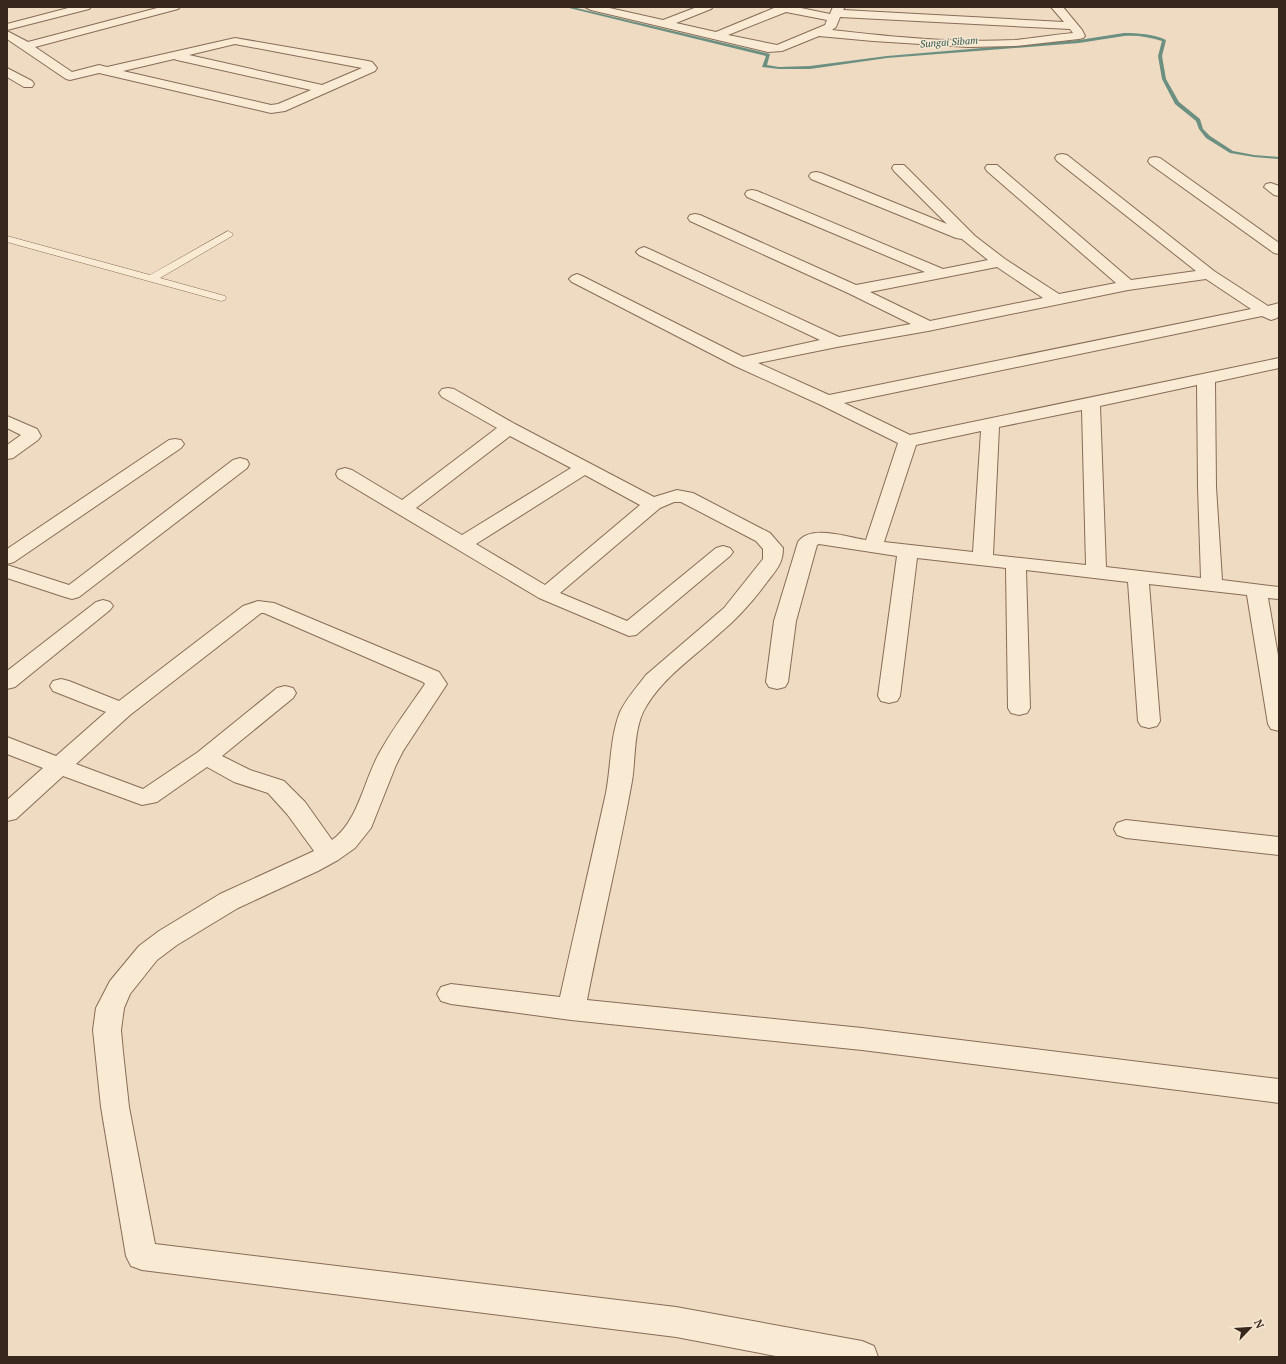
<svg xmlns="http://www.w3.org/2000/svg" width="1286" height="1364" viewBox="0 0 1286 1364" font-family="'PT Serif',serif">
	<rect width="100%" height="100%" fill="#eedbc1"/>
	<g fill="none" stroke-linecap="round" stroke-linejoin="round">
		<path fill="#6b8f81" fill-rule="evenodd" d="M 565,7 L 572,7 L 770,54 L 767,65 L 779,67 L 810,66 L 887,56 L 1079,40 L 1124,33 C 1137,33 1155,34 1166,40 L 1162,56 L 1166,79 L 1179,102 L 1200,119 L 1203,129 L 1210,136 L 1233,151 L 1254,155 L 1279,157 L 1279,159 L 1254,157 L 1230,153 L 1206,138 L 1199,129 L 1196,121 L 1175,104 L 1162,79 L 1158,56 L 1162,41 C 1149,37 1137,35 1124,36 L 1079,43 L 887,58 L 810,69 L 779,69 L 762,67 L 766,56 Z"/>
		<defs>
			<path id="service" d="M 228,231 L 233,234 L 232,236 L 160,278 L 225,296 L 226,298 L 225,300 L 221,301 L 7,242 L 7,236 L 150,275 Z"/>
			<g id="minor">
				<path d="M 72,7 L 91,7 L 89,9 L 7,30 L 7,24 Z"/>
				<path d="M 161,7 L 180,7 L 178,9 L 35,47 L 72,72 L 99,65 L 107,67 L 235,38 L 368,61 L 372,62 L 377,68 L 375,71 L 285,111 L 271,113 L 99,73 L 70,80 L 66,79 L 7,39 L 7,31 L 28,42 ZM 235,44 L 362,68 L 322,85 L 189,55 ZM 174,59 L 177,60 L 311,90 L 278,104 L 271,105 L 123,71 Z"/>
				<path d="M 585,7 L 605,7 L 663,20 L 697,7 L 713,7 L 711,9 L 676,23 L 716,32 L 774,8 L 773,7 L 796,7 L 830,14 L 833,7 L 845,7 L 843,10 L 1064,22 L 1051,7 L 1063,7 L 1082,30 L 1085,36 L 1083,38 L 1079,39 L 1015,46 L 968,47 L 873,41 L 819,36 L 782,51 L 768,52 L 591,10 ZM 786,12 L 827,20 L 825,25 L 777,45 L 728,35 ZM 840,17 L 1070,29 L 1073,33 C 1053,35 1034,38 1015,40 C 954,43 892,37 832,30 L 836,27 Z"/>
				<path d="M 7,68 L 32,81 L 34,84 L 32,87 L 24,87 L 7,77 Z"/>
				<path d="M 1062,154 L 1067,155 L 1214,271 L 1268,306 L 1279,303 L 1279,313 L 1278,313 L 1279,315 L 1277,318 L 1271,320 L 1262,316 L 844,403 L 910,435 L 1279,358 L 1279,368 L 1215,382 L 1216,487 L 1222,580 L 1279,587 L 1279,599 L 1268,598 L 1279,661 L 1279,731 L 1271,729 L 1268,724 L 1247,595 L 1149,584 L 1160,721 L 1157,726 L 1149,728 L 1141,726 L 1138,721 L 1128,582 L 1026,570 L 1030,708 L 1027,713 L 1019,715 L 1011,713 L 1008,708 L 1006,568 L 917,558 L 900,696 L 897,701 L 889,703 L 881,701 L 878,696 L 897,556 L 819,544 L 817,545 L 796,621 L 788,682 L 785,687 L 777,689 L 769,687 L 766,682 L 774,621 L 798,542 C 810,524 847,537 866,540 L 898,443 L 821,405 L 735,366 L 572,282 L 569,279 L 572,276 L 577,274 L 582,276 L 743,357 L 820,340 L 639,255 L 636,252 L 639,249 L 644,247 L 649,249 L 839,337 L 911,324 L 848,293 L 690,221 L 688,218 L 690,215 L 695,214 L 700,215 L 856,285 L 925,272 L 747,197 L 745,194 L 747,191 L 752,190 L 757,191 L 943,269 L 988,260 L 962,239 L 956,238 L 811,179 L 809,176 L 811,173 L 816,172 L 821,173 L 947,224 L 894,171 L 892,168 L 894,165 L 904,165 L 975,236 L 1005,259 L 1059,294 L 1116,283 L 987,171 L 985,168 L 987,165 L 997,165 L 1131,280 L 1196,271 L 1057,161 L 1055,158 L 1057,155 ZM 997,267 L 1043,298 L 930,321 L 870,292 ZM 1206,279 L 1251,309 L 829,395 L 758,363 L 837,347 L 928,331 L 1128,290 ZM 1197,385 L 1198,487 L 1201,578 L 1106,567 L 1100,406 ZM 1082,410 L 1086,565 L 993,555 L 999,427 ZM 981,431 L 973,552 L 884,542 L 916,445 Z"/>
				<path d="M 1155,157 L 1160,158 L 1279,243 L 1279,254 L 1274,253 L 1150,164 L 1148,161 L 1150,158 Z"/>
				<path d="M 1271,183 L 1279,186 L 1279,196 L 1274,195 L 1264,187 L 1266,184 Z"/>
				<path d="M 448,388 L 454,389 L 515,424 L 654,497 L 677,490 L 693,493 L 770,533 L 783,548 C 783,564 776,570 767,582 C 753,601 738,618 720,633 C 695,656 665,676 647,705 C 633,726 636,757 632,781 C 619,854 601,927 587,1000 L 862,1028 L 1279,1079 L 1279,1103 L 862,1050 L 571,1020 L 451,1004 L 441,1001 L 437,994 L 441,987 L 451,984 L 560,997 C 575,929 591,861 606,793 C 611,767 610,737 620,712 C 626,699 637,687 646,675 L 724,608 L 763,559 L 763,549 L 756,541 L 681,502 L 674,502 L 660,508 L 560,593 L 627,621 L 716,548 L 723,546 L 730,548 L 733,552 L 730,556 L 636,635 L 629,636 L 539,598 L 338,478 L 336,474 L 338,470 L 345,468 L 352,470 L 402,500 L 497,428 L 442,397 L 439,393 L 442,389 ZM 510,436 L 571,468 L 462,535 L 416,508 ZM 585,475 L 640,505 L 545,585 L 476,544 Z"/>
				<path d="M 7,416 L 37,429 L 41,436 L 38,440 L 13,458 L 7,459 L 7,445 L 21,435 L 7,428 Z"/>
				<path d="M 175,439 L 181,440 L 184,444 L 181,448 L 14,562 L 7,564 L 7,549 L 169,440 Z"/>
				<path d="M 240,458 L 247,460 L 249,464 L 247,468 L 79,597 L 72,599 L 65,597 L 7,578 L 7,565 L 69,585 L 233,460 Z"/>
				<path d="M 103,600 L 110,602 L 113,606 L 110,610 L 15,687 L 7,689 L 7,671 L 96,602 Z"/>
				<path d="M 258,601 L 274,603 L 439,672 L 447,684 L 403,751 L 396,765 L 371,828 L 355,848 L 338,860 L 318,871 L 238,908 L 177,945 L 157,960 L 130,994 L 124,1008 L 121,1030 L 123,1052 L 129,1107 L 155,1244 L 676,1307 L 862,1341 L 874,1346 L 878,1357 L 781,1357 L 676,1337 L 142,1270 L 131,1266 L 126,1256 L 101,1107 L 93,1030 L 96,1008 L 110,981 L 139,946 L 159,931 L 220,894 L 314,851 L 287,814 L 268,793 L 234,782 L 207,767 L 157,802 L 142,805 L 63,776 L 16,819 L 7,821 L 7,800 L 43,768 L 7,754 L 7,737 L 56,756 L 106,712 L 53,691 L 50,686 L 53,681 L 61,679 L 69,681 L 119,701 L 243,606 ZM 261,613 L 264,613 L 423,682 L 425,684 C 410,706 394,727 381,750 C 364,778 359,821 332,840 L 305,802 L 284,781 L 250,770 L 222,756 L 293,698 L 296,693 L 293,688 L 285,686 L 277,688 L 198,752 L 143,789 L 76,764 L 130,715 Z"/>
				<path d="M 1126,820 L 1279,837 L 1279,855 L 1126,838 L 1117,835 L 1114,829 L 1117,823 Z"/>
			</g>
		</defs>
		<use href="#service" stroke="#886c58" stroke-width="1"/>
		<use href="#minor" stroke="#886c58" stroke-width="2"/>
		<use href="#service" fill="#f9ead4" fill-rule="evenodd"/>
		<use href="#minor" fill="#f9ead4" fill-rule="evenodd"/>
	</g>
	<g text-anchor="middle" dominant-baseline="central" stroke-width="3" stroke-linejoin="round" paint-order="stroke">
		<g font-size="10" font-style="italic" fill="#2c5750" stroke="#f6e7d1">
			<text transform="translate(949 42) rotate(-4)">Sungai Sibam</text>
		</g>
	</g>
	<rect width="1286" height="1364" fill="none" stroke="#37271d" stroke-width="16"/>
	<g transform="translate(1250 1328) rotate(65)" stroke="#f6e7d1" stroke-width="3" paint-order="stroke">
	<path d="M0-3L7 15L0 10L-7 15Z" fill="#37271d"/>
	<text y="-6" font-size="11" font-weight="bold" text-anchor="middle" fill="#37271d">N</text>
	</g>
</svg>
